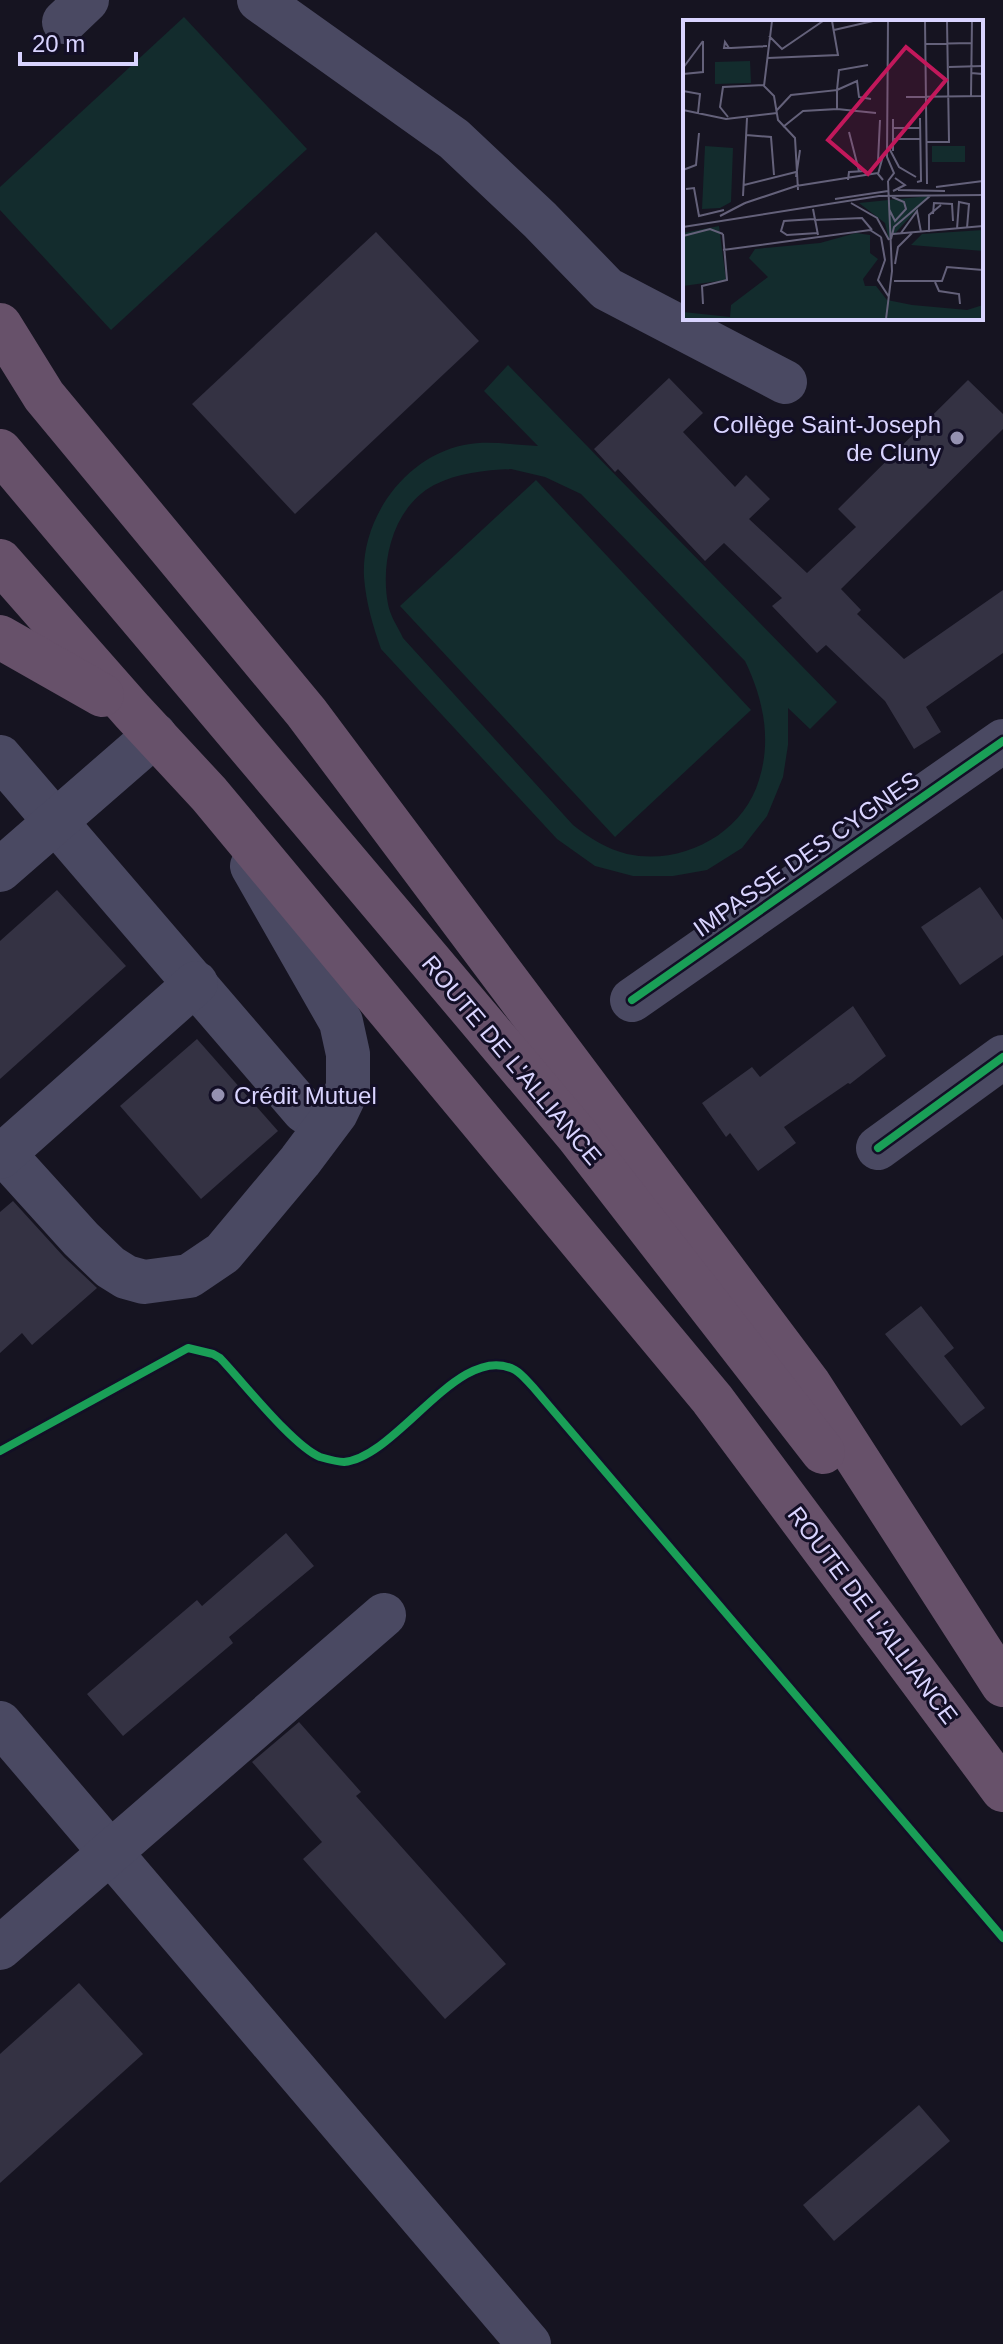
<svg xmlns="http://www.w3.org/2000/svg" width="1003" height="2344" viewBox="0 0 1003 2344" font-family="Arial,sans-serif">
	<rect width="100%" height="100%" fill="#161421"/>
	<g fill="#132c2d" fill-rule="evenodd">
		<path d="M 184,17 L 307,149 L 111,330 L 0,210 L 0,187 Z"/>
		<path d="M 508,365 L 837,702 L 810,729 L 788,708 L 788,745 L 783,777 L 767,816 L 742,848 L 707,870 L 673,876 L 633,876 L 595,866 L 557,839 L 381,649 C 373,626 366,603 364,577 C 361,518 405,457 464,445 C 489,440 513,445 538,446 L 484,391 ZM 511,469 L 545,477 L 581,494 L 745,661 C 763,698 772,739 759,780 C 743,834 682,866 627,854 C 607,849 589,838 573,825 L 403,638 C 398,627 390,616 388,604 C 380,562 393,507 434,485 C 458,473 485,470 511,469 Z"/>
		<path d="M 536,480 L 751,710 L 615,837 L 400,606 Z"/>
	</g>
	<g fill="#343243">
		<path d="M 376,232 L 479,341 L 295,514 L 192,404 Z"/>
		<path d="M 669,378 L 703,413 L 683,432 L 735,487 L 746,475 L 770,499 L 749,519 L 807,573 L 856,527 L 838,509 L 968,380 L 1003,414 L 1003,429 L 841,589 L 861,610 L 857,614 L 904,659 L 1003,590 L 1003,653 L 926,707 L 941,732 L 914,749 L 885,701 L 826,645 L 817,653 L 772,606 L 782,598 L 724,543 L 705,561 L 618,469 L 615,472 L 594,449 Z"/>
		<path d="M 980,887 L 1003,920 L 1003,955 L 960,985 L 921,927 Z"/>
		<path d="M 57,890 L 126,966 L 0,1079 L 0,941 Z"/>
		<path d="M 853,1006 L 886,1056 L 850,1084 L 848,1083 L 784,1127 L 796,1143 L 758,1171 L 730,1133 L 726,1137 L 702,1103 L 752,1067 L 760,1077 Z"/>
		<path d="M 197,1039 L 278,1131 L 201,1199 L 120,1106 Z"/>
		<path d="M 13,1201 L 64,1257 L 97,1288 L 32,1345 L 22,1333 L 0,1353 L 0,1212 Z"/>
		<path d="M 921,1306 L 954,1348 L 944,1356 L 985,1408 L 961,1426 L 885,1334 Z"/>
		<path d="M 286,1533 L 314,1566 L 229,1637 L 233,1643 L 123,1736 L 87,1694 L 197,1600 L 202,1606 Z"/>
		<path d="M 299,1722 L 361,1792 L 356,1796 L 506,1964 L 445,2019 L 303,1859 L 322,1842 L 252,1762 Z"/>
		<path d="M 79,1983 L 143,2054 L 0,2183 L 0,2054 Z"/>
		<path d="M 919,2105 L 950,2141 L 834,2241 L 803,2205 Z"/>
	</g>
	<g fill="none" stroke-linecap="round" stroke-linejoin="round">
		<g stroke="#4a4962" stroke-width="44">
			<path d="M 259,0 L 454,139 L 540,220 L 607,289 L 785,382"/>
			<path d="M 64,22 L 87,0"/>
			<path d="M 0,757 L 304,1111"/>
			<path d="M 0,870 L 155,735"/>
			<path d="M 632,1000 L 1003,741"/>
			<path d="M 878,1148 L 1003,1057"/>
			<path d="M 4,1154 L 81,1239 L 110,1267 L 126,1277 L 144,1282 L 189,1276 L 223,1253 L 300,1161 L 336,1113 L 348,1088 L 348,1054 L 341,1022 L 252,866"/>
			<path d="M 0,1157 L 196,983"/>
			<path d="M 0,1723 L 529,2344"/>
			<path d="M 0,1948 L 384,1615"/>
		</g>
		<g stroke="#67516a" stroke-width="44">
			<path d="M 0,325 L 44,396 L 306,712 L 809,1384 L 1003,1685"/>
			<path d="M 0,451 L 577,1135 L 823,1452"/>
			<path d="M 0,561 L 132,711 L 209,794 L 712,1399 L 1003,1790"/>
			<path d="M 0,637 L 102,695"/>
		</g>
		<defs>
			<g id="cycleway">
				<path d="M 632,1000 L 1003,741"/>
				<path d="M 878,1148 L 1003,1057"/>
				<path d="M 0,1451 L 188,1348 L 213,1354 L 220,1358 C 243,1382 293,1446 320,1457 C 327,1459 338,1462 344,1462 C 398,1457 460,1340 515,1370 C 522,1374 528,1382 533,1387 L 1003,1938"/>
			</g>
		</defs>
		<use href="#cycleway" stroke="#130f26" stroke-width="13"/>
		<use href="#cycleway" stroke="#1a9f57" stroke-width="8"/>
	</g>
	<g fill="#9591b1" stroke="#130f26" stroke-width="3">
		<circle cx="957" cy="438" r="8"/>
		<circle cx="218" cy="1095" r="8"/>
	</g>
	<g text-anchor="middle" dominant-baseline="central" stroke-width="6" stroke-linejoin="round" paint-order="stroke">
		<g font-size="24" fill="#d9d4ff" stroke="#130f26" text-anchor="end">
			<text x="941" y="424">Collège Saint-Joseph<tspan x="941" dy="28">de Cluny</tspan></text>
			<text x="234" y="1095" text-anchor="start">Crédit Mutuel</text>
		</g>
		<g font-size="24" fill="#d9d4ff" stroke="#130f26">
			<text transform="translate(806 854) rotate(-35)">IMPASSE DES CYGNES</text>
			<text transform="translate(512 1060) rotate(50)">ROUTE DE L'ALLIANCE</text>
			<text transform="translate(873 1615) rotate(53)">ROUTE DE L'ALLIANCE</text>
		</g>
	</g>
	<g transform="translate(683 20)">
		<rect width="300" height="300" fill="#161421"/>
		<path d="M 67,41 L 68,63 L 32,64 L 32,42 ZM 22,126 L 50,128 L 48,182 L 37,188 L 19,189 ZM 249,126 L 282,126 L 282,142 L 249,142 ZM 246,176 L 206,220 L 202,203 L 176,183 ZM 36,206 L 43,260 L 0,266 L 0,213 ZM 300,210 L 300,231 L 228,225 L 239,214 ZM 173,213 L 187,215 L 187,233 L 195,239 L 180,259 L 182,266 L 193,266 L 204,280 L 229,285 L 284,290 L 300,285 L 300,299 L 0,299 L 0,292 L 47,297 L 48,285 L 85,257 L 66,238 L 72,229 L 137,223 Z" fill="#132c2d"/>
		<path fill="none" stroke="#64617a" stroke-width="2" d="M 89,1 L 81,66 L 91,76 L 95,100 L 112,118 L 115,170M 205,1 L 204,137 L 211,153 L 205,161M 242,1 L 244,164M 151,10 L 190,1M 86,16 L 99,29 L 140,1M 242,24 L 288,23M 46,28 L 42,22 L 41,28 L 48,28 L 84,26M 85,38 L 155,35 L 149,1M 266,47 L 300,46M 0,48 L 20,21M 288,53 L 299,54 L 299,76M 0,54 L 20,52 L 20,21M 154,70 L 174,61 L 176,77 L 188,79M 154,70 L 156,50 L 185,45M 0,71 L 17,74 L 15,93M 288,76 L 289,1M 223,77 L 300,76M 154,89 L 193,93M 0,90 L 43,99 L 94,93M 94,90 L 108,75 L 154,70 L 154,89 L 120,91 L 100,107M 45,97 L 37,87 L 40,67 L 81,65M 210,99 L 210,131M 210,108 L 237,108M 166,112 L 176,151M 63,115 L 88,117 L 91,155M 210,119 L 237,119M 243,122 L 266,122 L 264,1M 206,128 L 216,147 L 233,157M 195,141 L 197,100M 0,150 L 13,145 L 16,113M 113,157 L 117,130M 165,160 L 166,152 L 183,151M 200,160 L 195,154 L 200,136M 234,162 L 238,161 L 237,98M 61,165 L 113,152M 253,167 L 300,161M 3,169 L 11,168 L 16,196 L 41,190M 215,170 L 262,171M 210,171 L 222,165 L 212,158M 60,176 L 64,98M 152,179 L 205,171M 62,183 L 113,166 L 195,153M 168,183 L 194,198 L 206,220M 130,189 L 135,215M 206,189 L 212,201 L 223,189 L 221,182 L 209,177M 250,194 L 251,183 L 269,184 L 270,201M 37,196 L 62,183M 131,199 L 101,201 L 98,211 L 104,215 L 135,213M 131,200 L 179,198 L 189,210M 0,207 L 196,176 L 300,175M 274,209 L 276,182 L 286,184 L 284,208M 246,212 L 246,195 L 258,185M 218,213 L 234,191 L 238,212M 210,214 L 300,206M 0,216 L 27,209 L 40,214M 198,217 L 202,240 L 195,260 L 206,277M 208,219 L 211,207 L 247,176M 40,230 L 187,210 L 198,217M 212,244 L 215,227 L 229,213M 211,261 L 259,261 L 264,247 L 300,250M 252,262 L 256,271 L 276,274 L 277,284M 20,284 L 19,266 L 44,260 L 40,214M 203,299 L 209,251 L 205,161"/>
		<path fill="#c2185b" fill-opacity="0.15" stroke="#c2185b" stroke-width="4" d="M 223,27 L 263,60 L 185,154 L 145,120 Z"/>
		<rect width="300" height="300" fill="none" stroke="#d9d4ff" stroke-width="4"/>
	</g>
	<path d="M20 52v12h116v-12" fill="none" stroke="#d9d4ff" stroke-width="4"/>
	<text x="32" y="52" font-size="24" fill="#d9d4ff" stroke="#130f26" stroke-width="6" paint-order="stroke">20 m</text>
</svg>
